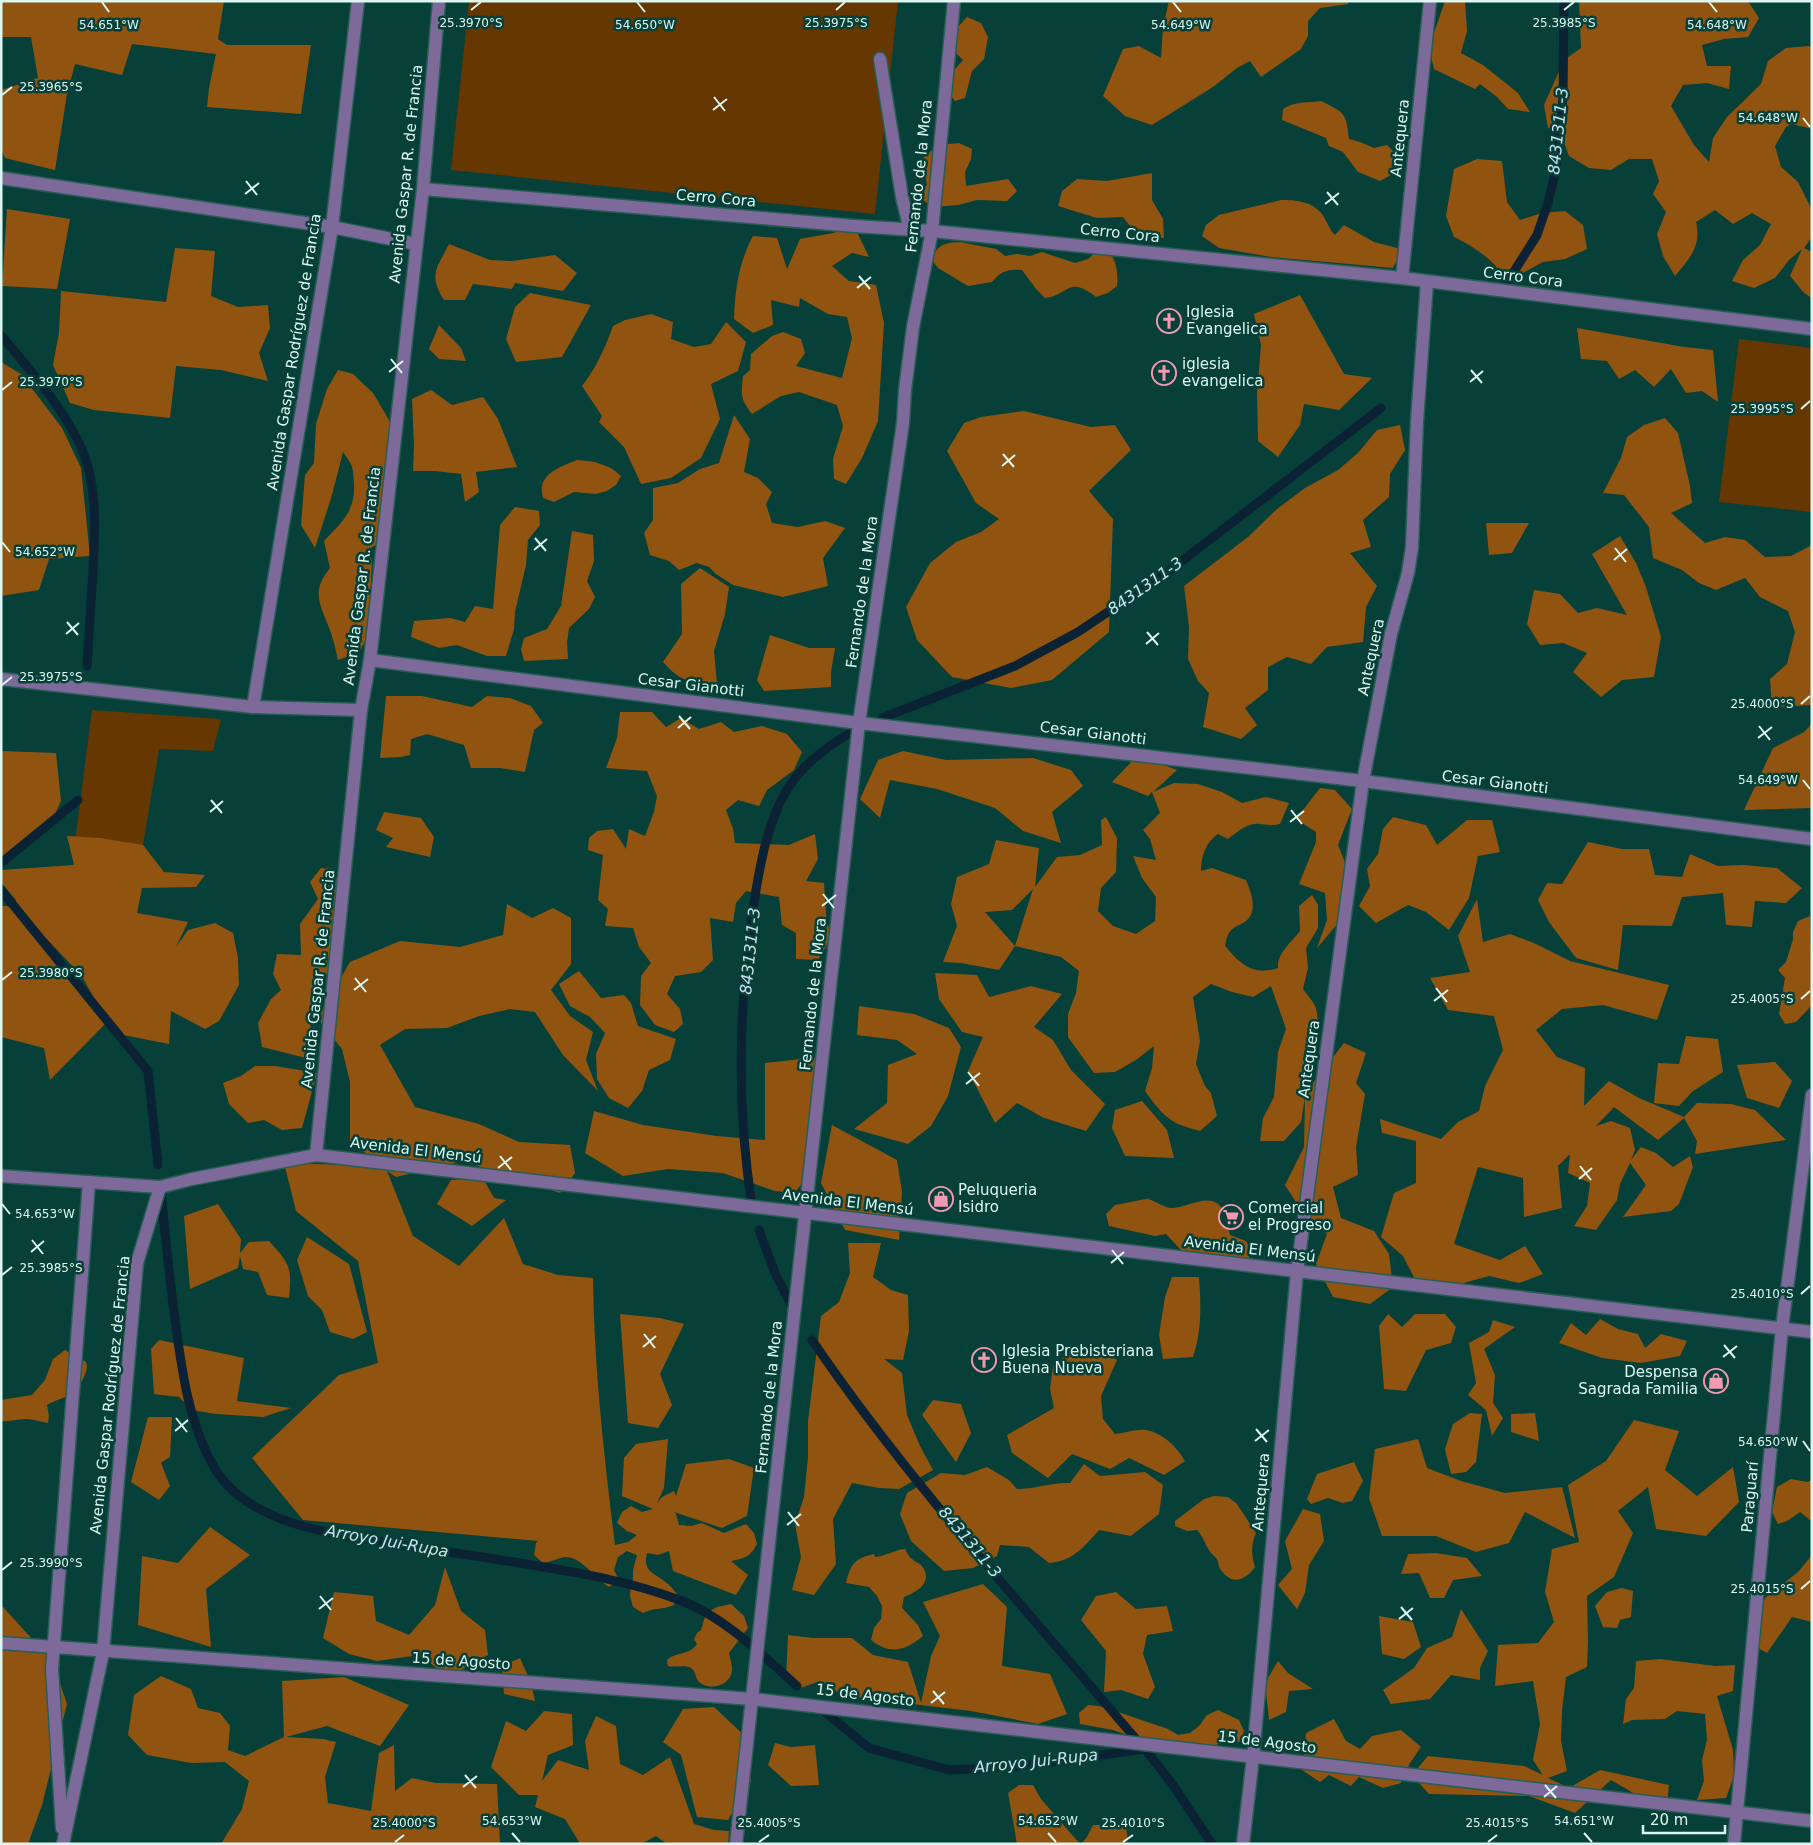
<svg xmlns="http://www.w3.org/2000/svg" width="1813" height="1845" viewBox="0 0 1813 1845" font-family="'DejaVu Sans',sans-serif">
	<rect width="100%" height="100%" fill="#064038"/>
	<g fill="#663700">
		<path d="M 469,1 L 898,1 L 875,214 L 451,170 Z"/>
		<path d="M 1739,339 L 1812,348 L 1812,512 L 1719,502 Z"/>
		<path d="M 92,710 L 221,719 L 213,751 L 159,749 L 143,845 L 75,842 Z"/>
	</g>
	<g fill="#905410" fill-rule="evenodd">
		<path d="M 1,1 L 224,1 L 218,39 L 227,45 L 311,45 L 301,114 L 207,107 L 209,88 L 216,54 L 132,44 L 122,75 L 75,64 L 67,94 L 55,170 L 5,158 L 1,149 L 1,90 L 38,78 L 31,37 L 1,37 Z"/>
		<path d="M 1169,1 L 1349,1 L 1348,4 L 1320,8 L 1308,21 L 1308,36 L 1301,49 L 1261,77 L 1250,61 L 1237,68 L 1213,87 L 1152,125 L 1125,116 L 1103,96 L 1123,49 L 1139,46 L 1161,58 L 1163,27 Z"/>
		<path d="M 1445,1 L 1465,1 L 1467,31 L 1461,53 L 1483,65 L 1518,93 L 1530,112 L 1508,109 L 1497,97 L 1480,84 L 1475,89 L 1434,69 L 1429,47 Z"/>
		<path d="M 1579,1 L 1748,1 L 1759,18 L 1748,37 L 1724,39 L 1702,45 L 1707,66 L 1731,66 L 1729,89 L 1707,83 L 1683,85 L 1671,106 L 1694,145 L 1709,162 L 1713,138 L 1727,117 L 1761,84 L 1768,61 L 1786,48 L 1809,46 L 1812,48 L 1812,129 L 1792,124 L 1786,127 L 1775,146 L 1781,167 L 1798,182 L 1812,210 L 1812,237 L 1804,248 L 1812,252 L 1812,298 C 1802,293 1798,285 1790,276 L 1802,249 L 1789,260 L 1775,278 L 1754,288 L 1732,281 L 1743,260 L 1760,245 L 1771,224 L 1752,213 L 1733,224 L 1715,210 L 1696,222 C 1702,246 1689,259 1675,276 L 1663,256 L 1657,234 L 1666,212 L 1653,194 L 1659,181 L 1652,159 L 1629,159 L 1611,170 L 1589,168 L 1569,156 L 1561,134 L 1548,128 L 1544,105 L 1564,60 L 1581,48 Z"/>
		<path d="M 967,17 L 981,23 L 988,37 L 984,59 L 972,71 L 965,98 L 955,101 L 949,94 L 946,79 L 963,60 L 948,45 L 956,29 Z"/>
		<path d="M 1321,101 C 1345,113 1346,112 1349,139 L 1360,142 L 1374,148 L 1387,145 L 1402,160 L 1398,171 L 1380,181 L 1358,172 L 1343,152 L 1329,146 L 1326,138 L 1282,120 L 1283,109 C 1294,101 1308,103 1321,101 Z"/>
		<path d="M 959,143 L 972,149 L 971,159 L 965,172 L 966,186 L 1008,179 L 1017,191 L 1007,201 L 977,200 L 958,205 L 933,207 L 923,200 L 921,190 L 927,185 L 922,159 L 938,145 Z"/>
		<path d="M 1477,159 L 1502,161 L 1507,202 L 1520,220 L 1542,213 L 1565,211 L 1583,225 L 1587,249 L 1565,259 L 1543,262 L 1508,281 C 1492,259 1478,249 1454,237 L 1446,216 L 1454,169 Z"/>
		<path d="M 1152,173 L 1152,200 L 1163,219 L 1164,238 C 1143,239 1135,233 1123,217 L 1097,218 L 1058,206 L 1062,191 L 1077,179 L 1107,181 Z"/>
		<path d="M 1281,200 C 1295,200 1312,201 1322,214 C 1327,221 1329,229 1335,235 L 1344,225 L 1374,242 L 1397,248 L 1399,256 L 1393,268 L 1271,257 L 1219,248 L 1202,236 L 1206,225 L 1219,215 Z"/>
		<path d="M 7,209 L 70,219 L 57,289 L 2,286 Z"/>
		<path d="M 854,226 L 869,257 L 852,253 L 832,266 L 849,281 L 876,285 L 884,323 L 878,421 L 862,458 L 846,484 L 834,479 L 833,459 L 843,426 L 837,405 L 799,392 L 781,396 L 752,414 C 740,399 741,394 743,376 L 750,370 L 751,354 L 772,336 L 783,332 L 801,339 L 805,353 L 796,366 L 842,378 L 852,338 L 847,317 L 828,314 L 800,298 L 799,307 L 771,300 L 773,325 L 753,333 L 734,319 C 735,289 739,262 753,236 L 777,238 L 787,269 L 800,239 L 833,233 Z"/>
		<path d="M 960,242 L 996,249 L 1005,256 L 1017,254 L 1030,256 L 1042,252 L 1075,263 L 1088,259 L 1097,251 L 1110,252 C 1117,264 1118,272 1117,286 L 1108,293 L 1096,297 C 1068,275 1070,295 1045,298 L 1036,289 L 1022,270 C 1008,269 1001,271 992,282 L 968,286 L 938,268 L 931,259 C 939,244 944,243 960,242 Z"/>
		<path d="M 449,244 L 490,260 L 512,261 L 555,255 L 577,273 L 563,291 L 515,283 L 512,289 L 473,284 L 465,300 L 444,300 C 428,275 437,268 449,244 Z"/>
		<path d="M 175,248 L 215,251 L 211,296 L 238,307 L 268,305 L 270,328 L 259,353 L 268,381 L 221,370 L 176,366 L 170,418 L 94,410 L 70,403 L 53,365 L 59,333 L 61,291 L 166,302 Z"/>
		<path d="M 530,293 L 591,305 L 562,357 L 516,362 L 506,339 L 515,307 Z"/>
		<path d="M 1300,295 L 1344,374 L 1372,378 L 1339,410 L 1304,404 L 1300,425 L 1278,457 L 1258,441 L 1257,394 L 1261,345 L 1254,314 Z"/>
		<path d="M 651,314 L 673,322 L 671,339 L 694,347 L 711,344 L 726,322 L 746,342 L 738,371 L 711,384 L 720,419 L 701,458 L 671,478 L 641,484 L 624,447 L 599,422 L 602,416 L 582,386 C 596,368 605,348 613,326 L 625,320 Z"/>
		<path d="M 439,325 L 461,348 L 466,361 L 439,359 L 429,349 Z"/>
		<path d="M 1577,328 L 1684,347 L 1713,350 L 1718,402 L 1702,391 L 1686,393 L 1671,369 L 1654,387 L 1635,370 L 1619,379 L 1607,361 L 1581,359 Z"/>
		<path d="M 1,362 L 21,374 L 62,428 L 81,468 L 90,556 L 49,559 L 39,590 L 1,596 Z"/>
		<path d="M 338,370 L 353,374 L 373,393 L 389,420 L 394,437 L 384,540 L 369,549 L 372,562 L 368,636 L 359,652 L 338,660 C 336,651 334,642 331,633 C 322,607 309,593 330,568 L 324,541 C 342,522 355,512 354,484 C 353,466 353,466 343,452 L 332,495 L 315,548 L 301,525 L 305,475 L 314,463 L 316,424 L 327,389 Z"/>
		<path d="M 431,390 L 452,405 L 483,397 L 498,419 L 517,467 L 476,472 L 479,492 L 465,502 L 461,474 L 435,471 L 413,471 L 414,445 L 412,399 Z"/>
		<path d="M 1024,411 L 1091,427 L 1115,425 L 1131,450 L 1089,491 L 1113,519 L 1109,632 L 1052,680 L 1011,688 L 952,677 L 917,640 L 906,607 L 930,563 L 956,542 L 981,532 L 999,519 L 976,503 L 947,451 L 964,423 L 981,417 Z"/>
		<path d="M 734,415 L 750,439 L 744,472 L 758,478 L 772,492 L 766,504 L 772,523 L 798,527 L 825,521 L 845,528 L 823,558 L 828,586 L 783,597 L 733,585 L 716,574 L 709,567 L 697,563 L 679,570 L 669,561 L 650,555 L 644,533 L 653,520 L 653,488 L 678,483 L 700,469 L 719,463 Z"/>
		<path d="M 1665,418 L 1678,433 L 1690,486 L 1692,503 L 1671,513 L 1705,543 L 1725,537 L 1745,540 L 1765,557 L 1791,556 L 1812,545 L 1812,705 L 1772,707 L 1770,679 L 1787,664 L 1795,632 L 1788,611 L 1760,597 L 1745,578 L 1716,590 L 1699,583 L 1682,570 L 1653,558 L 1649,527 L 1624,495 L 1603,493 L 1621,458 L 1627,437 L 1644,425 Z"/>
		<path d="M 1400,425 L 1405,450 L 1390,474 L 1389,497 L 1363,520 L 1371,547 L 1350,553 L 1377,586 L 1366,607 L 1363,642 L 1327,647 L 1311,664 L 1287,657 L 1268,667 L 1268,690 L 1245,708 L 1257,725 L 1241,739 L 1203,727 L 1209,693 L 1198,681 L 1188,659 L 1189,627 L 1184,586 L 1248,537 L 1277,509 L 1305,488 L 1338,470 L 1358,453 L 1377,430 Z"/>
		<path d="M 577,460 C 594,461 609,464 621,476 L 616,485 L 607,491 L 596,494 L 574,492 L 554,502 L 543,498 C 543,495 541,490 542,486 C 545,471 565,465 577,460 Z"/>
		<path d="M 515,507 L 539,511 L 540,525 L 528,540 L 526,565 L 515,612 L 514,629 L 506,656 L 487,656 L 457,645 L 439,648 L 411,637 L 414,621 L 450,618 L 465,622 L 475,606 L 493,609 L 500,525 Z"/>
		<path d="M 1486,523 L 1529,523 L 1512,553 L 1489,555 Z"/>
		<path d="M 572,531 L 593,535 L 594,561 L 587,581 L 595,597 L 589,609 L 569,628 L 567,642 L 568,659 L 524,661 L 521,649 L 524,638 L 547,629 L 561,606 Z"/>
		<path d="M 1620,536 L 1636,563 L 1646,587 L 1661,637 L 1654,677 L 1622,680 L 1601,697 L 1573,672 L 1587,653 L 1563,643 L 1540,645 L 1527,624 L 1534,590 L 1560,594 L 1578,613 L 1597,608 L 1627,615 L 1592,554 Z"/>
		<path d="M 700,568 L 729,587 L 725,614 L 714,651 L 717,684 C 688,681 683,684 663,662 L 682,634 L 681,584 Z"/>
		<path d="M 770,635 L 809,648 L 835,648 L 831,672 L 831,687 L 764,691 L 757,680 Z"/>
		<path d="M 386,696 L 422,696 L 472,707 L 487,696 L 510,698 L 531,706 L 543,723 L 534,730 L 525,772 L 500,768 L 471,768 L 464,745 L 427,734 L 411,739 L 410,755 L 401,757 L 380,758 Z"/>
		<path d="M 620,712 L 652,712 L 666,727 L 681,718 L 699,729 L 721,722 L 734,732 L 762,726 L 787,734 L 802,752 L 794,770 L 767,790 L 759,806 L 738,800 L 726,810 L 733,829 L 735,843 L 789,845 L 815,834 L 818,859 L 806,881 L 824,883 L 826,915 L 831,938 L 818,960 L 796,959 L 796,933 L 782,925 L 779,897 L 746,891 L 736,903 L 733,922 L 710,918 L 713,960 L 701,972 L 675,976 L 667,994 L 680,1009 L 683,1024 L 674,1032 L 655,1025 L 640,1005 L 641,976 L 651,963 L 639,947 L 633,928 L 605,926 L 608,909 L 598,900 L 603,855 L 588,850 L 589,838 L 597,831 L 613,829 L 626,849 L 629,829 L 645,836 L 654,812 L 657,796 L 647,771 L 606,768 L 617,738 Z"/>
		<path d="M 1812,724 L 1812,808 L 1744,810 L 1773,748 L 1804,732 Z"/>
		<path d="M 1,751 L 56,753 L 61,801 L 51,823 L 1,863 Z"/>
		<path d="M 903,751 L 946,760 L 1033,758 L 1071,770 L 1083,786 L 1052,812 L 1061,843 L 1023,831 L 995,808 L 937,789 L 890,780 L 880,818 L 860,799 L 878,760 Z"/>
		<path d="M 1138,755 L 1177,770 L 1153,792 L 1174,783 L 1198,784 L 1222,792 L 1242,803 L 1266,797 L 1289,803 L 1280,824 C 1270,826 1270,825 1260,824 C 1248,822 1237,832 1228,839 L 1218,834 C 1206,842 1201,856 1201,871 L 1212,868 L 1246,880 C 1252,894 1259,914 1243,923 C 1237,926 1231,928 1228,935 C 1226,938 1226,943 1225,946 C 1241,965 1253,976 1278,968 C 1277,953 1291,943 1300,931 L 1299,906 L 1312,895 L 1318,905 L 1318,928 L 1306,948 L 1308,968 L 1303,989 C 1307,995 1314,1002 1316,1008 C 1322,1031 1311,1070 1305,1093 L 1344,1043 L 1366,1053 L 1356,1083 L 1365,1094 L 1356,1147 L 1358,1175 L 1333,1187 L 1341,1218 L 1374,1231 L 1389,1254 L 1393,1287 L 1370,1304 L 1333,1297 L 1316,1264 L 1327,1234 L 1305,1216 L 1285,1185 L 1304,1147 L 1305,1097 L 1301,1122 L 1284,1141 L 1260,1141 L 1263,1118 L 1274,1097 L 1278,1052 L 1286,1029 L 1271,986 L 1253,997 L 1232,992 L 1211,984 L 1193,997 L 1200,1041 L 1196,1064 L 1205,1086 L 1211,1093 L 1217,1116 L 1200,1131 C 1169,1123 1164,1117 1145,1091 L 1152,1068 L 1154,1046 L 1136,1060 L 1115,1072 L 1094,1073 L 1068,1037 L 1068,1014 L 1076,993 L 1079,971 L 1061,957 L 1015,946 L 999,970 L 961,963 L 943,962 L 957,926 L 951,904 L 957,877 L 989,864 L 996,840 L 1039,848 L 1035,887 L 1057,857 L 1080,855 L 1102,845 L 1101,820 L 1106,817 L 1117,838 L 1116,872 L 1101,888 L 1098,911 L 1113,926 L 1136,934 L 1155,921 L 1156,897 L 1142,878 L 1133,856 L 1156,860 L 1150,839 L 1143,830 L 1160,813 L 1152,792 L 1148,796 L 1112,782 ZM 1033,889 L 1015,946 L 985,912 L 1012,910 Z"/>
		<path d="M 1320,788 L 1335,790 L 1352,809 L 1338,845 L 1350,875 L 1345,915 L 1317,948 L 1327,920 L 1325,893 L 1299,884 L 1316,842 L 1316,832 L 1296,819 Z"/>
		<path d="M 384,812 L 421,818 L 434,837 L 430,857 L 386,847 L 393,838 L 376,830 Z"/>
		<path d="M 1393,817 L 1426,825 L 1437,845 L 1467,820 L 1492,820 L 1500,852 L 1478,856 L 1469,898 L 1449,930 L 1426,912 L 1408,905 L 1376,923 L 1359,906 L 1370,886 L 1367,869 L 1378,854 L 1383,829 Z"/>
		<path d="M 67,836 L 100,838 L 143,845 L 164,872 L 205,875 L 196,887 L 142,888 L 137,913 L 188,922 L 176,947 L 188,930 L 215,923 L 233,933 L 238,958 L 239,985 L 219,1021 L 205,1029 L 171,1011 L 169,1044 L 118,1034 L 108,1021 L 50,1080 L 44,1048 L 1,1037 L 1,906 L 12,906 L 16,900 L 1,882 L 1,870 L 74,865 ZM 42,934 L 81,975 L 105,1017 L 45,944 Z"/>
		<path d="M 1588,842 L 1622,849 L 1649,849 L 1655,875 L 1682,877 L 1690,854 L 1718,866 L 1743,865 L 1777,868 L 1802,888 L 1786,903 L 1755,901 L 1752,927 L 1726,925 L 1723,893 L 1682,897 L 1672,926 L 1623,925 L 1618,970 L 1576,958 L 1549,922 L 1538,900 L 1547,883 L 1562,884 Z"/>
		<path d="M 321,868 L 334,869 L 340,891 L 343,913 L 333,924 L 339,940 L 339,948 L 327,959 L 329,971 L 317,986 L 317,1001 L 310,1017 L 312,1046 L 306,1058 L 262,1047 L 258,1023 L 271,999 L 281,990 L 273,974 L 277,954 L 301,955 L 300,924 L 318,899 L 310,882 Z"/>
		<path d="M 1477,899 L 1483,942 L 1510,934 L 1534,943 L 1570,961 L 1669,985 L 1657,1020 L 1603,1005 L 1562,1009 L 1536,1030 L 1557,1057 L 1585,1068 L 1584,1106 L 1609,1081 L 1639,1098 L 1684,1117 L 1697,1103 L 1731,1104 L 1755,1110 L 1786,1140 L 1695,1154 L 1697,1141 L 1684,1118 L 1658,1140 L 1614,1107 L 1596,1126 L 1611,1121 L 1630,1128 L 1635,1150 L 1631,1160 L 1641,1147 L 1656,1153 L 1673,1167 L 1690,1156 L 1693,1167 L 1679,1204 L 1671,1211 L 1623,1217 L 1646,1185 L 1630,1163 L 1620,1184 L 1617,1200 L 1596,1230 L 1574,1226 L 1587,1206 L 1590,1183 L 1568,1173 L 1570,1154 L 1558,1166 L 1562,1208 L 1524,1217 L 1523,1178 L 1478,1167 L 1454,1244 L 1500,1260 L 1525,1246 L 1543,1274 L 1519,1283 L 1489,1276 L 1446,1288 L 1418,1285 L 1403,1256 L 1381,1237 L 1394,1193 L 1416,1183 L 1416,1141 L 1382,1133 L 1380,1119 L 1441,1139 L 1458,1122 L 1479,1111 L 1485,1086 L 1503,1050 L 1494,1016 L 1448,1010 L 1430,978 L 1470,972 L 1458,936 Z"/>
		<path d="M 507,904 L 532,918 L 553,908 L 571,918 L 571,964 L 551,990 L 570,1016 L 593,1032 L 586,1060 L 598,1091 L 563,1055 L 535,1012 L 510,1009 L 479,1016 L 447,1028 L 405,1029 L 380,1045 L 415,1107 L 479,1124 L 519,1142 L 570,1145 L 575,1173 L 560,1193 L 463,1161 L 396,1177 L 387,1171 L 413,1236 L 459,1266 L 504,1218 L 523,1264 L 558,1275 L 593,1278 C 594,1367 604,1456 615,1545 L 628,1542 L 637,1535 L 627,1531 L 617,1523 L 622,1512 L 631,1506 L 642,1512 L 653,1509 L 622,1496 L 624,1458 L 636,1444 L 668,1439 L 664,1488 L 657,1503 L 662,1497 L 674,1491 L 676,1496 L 686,1464 L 729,1459 L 754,1468 L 747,1516 L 722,1528 L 674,1512 L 676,1514 L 679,1525 L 691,1526 L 702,1523 L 724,1533 L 746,1524 L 754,1533 L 757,1544 C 750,1557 746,1558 731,1561 L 748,1575 L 736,1595 L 673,1571 L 669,1551 L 658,1555 L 647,1553 C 642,1573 656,1573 668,1584 C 672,1587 674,1591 677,1594 L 674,1605 C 663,1610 654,1607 643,1613 L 633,1607 L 630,1596 L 631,1585 L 633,1583 L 633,1570 L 637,1555 L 627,1551 L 618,1557 L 614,1570 L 619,1580 L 609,1587 C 596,1579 581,1557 566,1557 C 561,1557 550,1562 543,1563 L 534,1555 L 536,1543 L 538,1541 L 303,1520 L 252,1458 L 339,1375 L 378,1363 L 358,1261 L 296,1211 L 284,1163 L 382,1166 L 350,1141 L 350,1082 L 342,1049 L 317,1018 L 350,962 L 400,941 L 460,947 L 503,935 Z"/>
		<path d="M 1810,916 L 1812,1005 L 1796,1022 L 1785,1024 L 1779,1014 L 1785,978 L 1778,970 L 1786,962 L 1793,939 L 1793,932 L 1798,921 Z"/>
		<path d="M 579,971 L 601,998 L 624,995 L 631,1003 L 638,1026 L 676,1039 L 670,1060 L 649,1070 L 642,1091 L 628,1108 L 609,1098 L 597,1079 L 596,1054 L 605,1033 L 590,1017 L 570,1006 L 559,984 Z"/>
		<path d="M 935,973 L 977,975 L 989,997 L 1031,986 L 1062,994 L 1034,1027 L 1053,1040 L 1071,1070 L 1105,1104 L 1086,1131 L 1044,1118 L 1017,1103 L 995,1123 L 968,1071 L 983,1037 L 962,1032 L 939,999 Z"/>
		<path d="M 859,1006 L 914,1014 L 949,1028 L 961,1047 L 948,1096 L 931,1126 L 908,1144 L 854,1129 L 887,1103 L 888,1065 L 917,1054 L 897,1040 L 857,1035 Z"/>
		<path d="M 1686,1036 L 1718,1039 L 1723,1072 L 1693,1091 L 1679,1106 L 1654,1103 L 1658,1063 L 1679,1064 Z"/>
		<path d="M 820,1057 L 807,1176 L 795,1193 L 775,1191 L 723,1173 L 668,1169 L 623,1176 L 585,1153 L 594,1111 L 643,1125 L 717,1136 L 765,1140 L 765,1063 Z"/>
		<path d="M 1775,1062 L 1792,1081 L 1779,1108 L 1747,1098 L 1737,1065 Z"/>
		<path d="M 255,1066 L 275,1066 L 317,1073 L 302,1128 L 282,1130 L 264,1120 L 248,1123 L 229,1104 L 223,1083 L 241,1076 Z"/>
		<path d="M 1142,1101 L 1167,1130 L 1174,1158 L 1125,1156 L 1112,1128 L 1115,1110 Z"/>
		<path d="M 832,1125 L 897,1160 L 902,1192 L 899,1240 L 845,1230 L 821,1183 Z"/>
		<path d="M 483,1178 L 494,1198 L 506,1200 L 472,1226 L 437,1204 L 451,1180 Z"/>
		<path d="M 1151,1198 L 1148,1199 C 1155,1201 1164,1207 1170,1208 C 1187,1209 1213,1188 1224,1212 C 1226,1219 1227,1227 1230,1235 L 1246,1241 L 1252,1252 L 1247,1261 L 1191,1257 L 1181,1250 L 1166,1234 L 1155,1236 L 1109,1226 L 1106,1214 L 1115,1205 Z"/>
		<path d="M 218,1204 L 241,1239 L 240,1253 L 249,1242 L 269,1241 C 290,1264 292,1267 289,1298 L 267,1295 L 258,1272 L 243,1269 L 240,1256 L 238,1268 L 190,1289 L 184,1216 Z"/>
		<path d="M 307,1237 L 349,1264 L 367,1332 L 353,1339 L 330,1332 L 322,1310 L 308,1296 L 297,1260 Z"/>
		<path d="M 848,1243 L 881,1243 L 873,1277 L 891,1290 L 908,1295 L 909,1331 L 903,1360 L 884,1359 L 902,1373 L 907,1415 L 920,1446 L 933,1470 L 899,1489 L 879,1488 L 852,1483 L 833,1519 L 836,1564 L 814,1595 L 792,1590 L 801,1557 L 795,1524 L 804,1497 L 808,1457 L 808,1421 L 821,1316 L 839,1302 L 850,1273 Z"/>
		<path d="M 1172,1277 L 1199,1277 C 1201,1305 1202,1330 1193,1357 L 1163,1359 L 1159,1335 L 1165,1297 Z"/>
		<path d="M 620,1314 L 660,1318 L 684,1324 L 660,1374 L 672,1405 L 658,1428 L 628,1423 Z"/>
		<path d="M 1388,1314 L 1402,1327 L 1415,1314 L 1445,1314 L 1456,1327 L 1451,1343 L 1426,1350 L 1406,1391 L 1384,1389 L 1379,1326 Z"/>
		<path d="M 1600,1319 L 1618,1329 L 1638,1334 L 1645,1348 L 1661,1334 L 1687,1341 L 1680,1356 L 1641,1363 L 1602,1358 L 1559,1343 L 1571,1323 L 1586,1335 Z"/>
		<path d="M 1493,1320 L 1515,1327 L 1484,1349 L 1495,1375 L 1493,1403 L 1503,1418 L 1492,1436 L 1486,1410 L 1468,1395 L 1476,1383 L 1469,1343 L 1489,1332 Z"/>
		<path d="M 159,1340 L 244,1358 L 237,1401 L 291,1408 L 263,1417 L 216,1414 L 192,1410 L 179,1397 L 154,1394 L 151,1349 Z"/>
		<path d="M 1076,1347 L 1100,1350 L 1117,1360 L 1101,1396 L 1103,1419 L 1115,1434 C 1125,1433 1137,1429 1146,1430 C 1163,1433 1177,1447 1185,1461 L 1164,1475 L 1129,1458 L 1110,1469 L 1072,1454 L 1048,1478 L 1012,1453 L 1007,1435 L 1054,1408 L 1050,1389 L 1053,1366 Z"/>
		<path d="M 65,1350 L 86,1362 C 88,1368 86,1371 84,1377 C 74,1399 65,1395 47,1405 L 49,1416 L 48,1423 C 41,1422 33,1419 27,1419 C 18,1419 10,1422 1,1421 L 1,1400 L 32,1395 L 45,1380 L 53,1359 Z"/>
		<path d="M 933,1400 L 961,1404 L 971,1433 L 956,1462 L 922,1415 Z"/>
		<path d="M 1470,1413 L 1482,1414 L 1476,1462 L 1466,1472 L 1451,1474 L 1445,1449 L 1453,1424 Z"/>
		<path d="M 1535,1413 L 1539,1441 L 1511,1432 L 1511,1414 Z"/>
		<path d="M 148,1417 L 172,1417 L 170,1457 L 161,1463 L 170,1486 L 159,1500 L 131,1482 Z"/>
		<path d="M 1634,1420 L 1679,1431 L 1665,1470 L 1697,1496 L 1733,1467 L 1739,1502 L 1706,1536 L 1656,1529 L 1648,1487 L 1618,1511 L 1633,1533 L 1614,1577 L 1587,1596 L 1588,1642 L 1587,1667 L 1566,1677 L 1562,1710 L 1561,1741 L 1567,1771 L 1548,1778 L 1569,1788 L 1600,1770 L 1669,1785 L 1666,1812 L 1611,1780 L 1575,1813 L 1529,1796 L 1429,1794 L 1412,1775 L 1428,1756 L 1524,1766 L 1543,1775 L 1533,1760 L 1540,1724 L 1533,1681 L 1495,1686 L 1498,1645 L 1538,1643 L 1554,1622 L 1545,1592 L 1552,1549 L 1579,1542 L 1568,1485 L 1606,1461 Z"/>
		<path d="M 1418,1439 L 1427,1468 L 1461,1481 L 1505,1493 L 1562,1487 L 1575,1538 L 1525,1512 L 1509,1543 L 1476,1552 L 1436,1536 L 1382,1536 L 1369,1498 L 1375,1449 Z"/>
		<path d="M 1354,1462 L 1363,1481 L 1352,1501 L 1343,1503 L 1328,1498 L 1311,1504 L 1307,1499 L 1317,1474 Z"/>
		<path d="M 1084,1464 L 1100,1476 L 1145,1472 L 1163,1485 L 1159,1514 L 1131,1536 L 1099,1530 C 1084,1547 1073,1561 1049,1563 L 1029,1547 L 1000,1545 L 997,1556 L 973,1568 L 944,1571 L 911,1541 L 900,1514 L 907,1493 L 941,1473 L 965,1475 L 987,1467 L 1009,1480 L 1017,1489 C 1035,1489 1052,1482 1070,1483 Z"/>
		<path d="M 1791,1479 L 1807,1482 L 1812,1480 L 1812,1518 L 1810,1520 L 1800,1512 L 1787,1521 L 1778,1524 L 1772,1512 L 1777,1487 Z"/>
		<path d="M 1214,1496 L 1228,1497 L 1237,1504 L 1256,1533 C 1251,1545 1251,1554 1255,1567 C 1246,1580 1232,1586 1221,1570 C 1218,1567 1219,1563 1217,1559 C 1215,1556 1211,1554 1209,1550 C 1204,1542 1204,1538 1197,1530 L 1187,1531 L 1175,1526 L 1175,1521 L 1204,1499 Z"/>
		<path d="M 1303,1509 L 1320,1514 L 1324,1541 L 1309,1565 L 1305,1593 L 1297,1609 L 1278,1585 L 1292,1569 L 1285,1541 Z"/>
		<path d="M 210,1527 L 250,1555 L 206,1589 L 211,1647 L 138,1625 L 142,1556 L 178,1563 Z"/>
		<path d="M 905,1549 C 907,1553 909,1557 912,1559 C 915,1562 919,1563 922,1566 C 934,1582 917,1592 904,1597 L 902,1608 L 918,1625 L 923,1636 C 905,1651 890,1655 871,1640 L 874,1628 L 881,1619 L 882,1606 L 877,1596 L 869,1587 L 846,1583 C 851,1563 854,1559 874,1554 L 875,1557 C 886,1556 894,1550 905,1549 Z"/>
		<path d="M 1436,1553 L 1467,1558 L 1482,1576 L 1453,1580 L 1444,1598 L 1430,1598 L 1419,1573 L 1401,1574 L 1408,1554 Z"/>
		<path d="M 1812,1555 L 1812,1622 L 1792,1617 L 1767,1653 L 1756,1647 L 1751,1623 L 1766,1597 L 1798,1572 Z"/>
		<path d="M 445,1567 L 461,1611 L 485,1630 L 488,1655 L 449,1677 L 419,1655 L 377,1661 L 349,1654 L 323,1638 L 334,1592 L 373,1596 L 376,1621 L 409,1635 L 435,1605 Z"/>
		<path d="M 983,1584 L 1007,1607 L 1002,1666 L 1050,1674 L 1067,1714 L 1038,1724 L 971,1711 L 862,1698 L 838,1692 L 820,1681 L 798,1689 L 786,1681 L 788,1635 L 813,1638 L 852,1638 L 873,1655 L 908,1662 L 921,1703 L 931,1656 L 940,1636 L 923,1602 Z"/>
		<path d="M 1622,1588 L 1633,1591 L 1631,1617 L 1620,1620 L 1617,1628 L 1603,1627 L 1595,1606 L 1607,1592 Z"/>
		<path d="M 1116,1592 L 1136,1609 L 1167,1606 L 1173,1631 L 1147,1635 L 1143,1654 L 1155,1687 L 1148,1699 L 1121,1690 L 1104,1692 L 1106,1651 L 1081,1620 L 1096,1596 Z"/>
		<path d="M 731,1604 L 744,1616 L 748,1628 L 729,1653 C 730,1658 732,1664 732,1669 C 732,1685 710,1692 699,1682 C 695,1678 696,1671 691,1668 C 686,1664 675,1668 668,1666 L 667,1660 C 677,1651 689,1656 697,1644 L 694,1639 L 697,1633 L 701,1630 L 706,1613 L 717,1607 Z"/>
		<path d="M 3,1607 L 53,1662 L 67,1704 L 42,1805 L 28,1844 L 1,1844 L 1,1608 Z"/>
		<path d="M 1461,1609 L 1488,1651 L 1480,1668 L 1480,1680 L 1451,1675 L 1430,1699 L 1391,1704 L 1383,1690 L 1414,1668 L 1427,1648 L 1452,1637 Z"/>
		<path d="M 1379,1616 L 1413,1622 L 1421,1647 L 1404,1659 L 1382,1654 Z"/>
		<path d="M 520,1658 L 531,1683 L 535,1701 L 504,1694 L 502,1666 Z"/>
		<path d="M 1660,1659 L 1715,1666 L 1735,1665 L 1733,1691 L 1717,1696 L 1733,1750 L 1734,1776 L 1726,1798 L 1697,1800 L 1704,1781 L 1702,1760 L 1707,1740 L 1705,1714 L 1677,1711 L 1665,1719 L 1632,1720 L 1623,1724 L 1626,1699 L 1634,1688 L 1636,1661 Z"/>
		<path d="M 1278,1661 L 1288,1673 L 1313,1689 L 1289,1691 L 1286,1712 L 1269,1720 L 1265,1683 Z"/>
		<path d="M 161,1676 L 191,1689 L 198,1708 L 220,1713 L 230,1726 L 228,1750 L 245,1756 L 284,1737 L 282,1681 L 344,1677 L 409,1705 L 380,1746 L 327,1726 L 286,1737 L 323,1739 L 336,1742 L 325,1777 L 328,1803 L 371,1811 L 379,1753 L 394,1745 L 395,1791 L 412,1778 L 436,1783 L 497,1784 L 500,1844 L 221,1844 L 242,1809 L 249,1781 L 225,1762 L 191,1763 L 147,1755 L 128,1735 L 134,1695 Z"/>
		<path d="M 1088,1705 L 1099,1706 L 1124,1714 L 1168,1729 L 1178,1735 L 1190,1733 L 1199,1726 L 1207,1715 L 1218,1710 L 1239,1720 L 1244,1731 L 1241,1742 L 1229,1741 L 1218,1744 L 1199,1754 L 1186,1756 L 1113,1730 L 1080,1724 L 1079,1713 Z"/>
		<path d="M 714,1707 L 748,1739 L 751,1781 L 728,1820 L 697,1817 L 681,1755 L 663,1742 L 683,1709 Z"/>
		<path d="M 544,1711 L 572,1714 L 573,1745 L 548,1755 L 542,1781 L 558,1760 L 589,1770 L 585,1741 L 596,1716 L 616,1726 L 620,1764 L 643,1775 L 670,1757 L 694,1824 L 714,1830 L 729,1831 L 728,1844 L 667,1844 L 656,1836 L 641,1844 L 578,1844 L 579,1842 L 565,1819 L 535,1807 L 538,1795 L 519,1795 L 491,1767 L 506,1721 L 526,1731 Z"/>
		<path d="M 1334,1719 L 1346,1741 L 1360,1749 L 1372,1736 L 1401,1730 L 1421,1747 L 1410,1763 L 1401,1783 L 1383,1788 L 1359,1777 L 1351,1786 L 1329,1775 L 1320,1782 L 1302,1770 L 1306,1733 Z"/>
		<path d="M 775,1743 L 791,1747 L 815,1745 L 819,1785 L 791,1786 L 768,1765 Z"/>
		<path d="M 1019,1785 L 1033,1785 L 1041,1799 L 1080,1844 L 1017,1844 L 1008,1793 Z"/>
		<path d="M 1093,1825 L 1112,1825 L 1126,1828 L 1128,1840 L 1123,1844 L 1081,1844 L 1087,1837 Z"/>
	</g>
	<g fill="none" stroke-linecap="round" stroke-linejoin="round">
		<g stroke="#0a2233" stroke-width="9">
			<path d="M 1508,281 L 1537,235 L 1548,203 L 1556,169 L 1563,97 L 1564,1"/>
			<path d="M 1,335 C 29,369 63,407 81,447 C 98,486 95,529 93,571 C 91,603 89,634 87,666"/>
			<path d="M 882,718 L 1015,666 L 1078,632 L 1169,571 L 1381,408"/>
			<path d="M 1,863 L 78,800"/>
			<path d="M 1,890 L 148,1071 L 158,1165"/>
			<path d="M 161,1193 C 165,1233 169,1272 174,1312 C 181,1365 188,1426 217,1472 C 253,1528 350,1537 410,1546 C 447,1552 484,1557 520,1563 C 575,1572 630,1581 682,1601 C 727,1619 761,1654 797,1686"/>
			<path d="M 752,1205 C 736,1105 739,1001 754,902 C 760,865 767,825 785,793 C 801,765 825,748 852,732"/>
			<path d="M 759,1230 L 775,1273 L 792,1307"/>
			<path d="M 812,1340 C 908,1481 1025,1608 1135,1738"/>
			<path d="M 826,1713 L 869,1748 L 949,1770 L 1014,1767 L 1145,1749 L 1173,1785 L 1212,1844"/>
		</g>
		<defs>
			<g id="minor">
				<path d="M 880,59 L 902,197 L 910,230"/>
				<path d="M 1,178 L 332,227 L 416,244"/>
				<path d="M 423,189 L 854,226 L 932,231 L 1402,278 L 1812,329"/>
				<path d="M 1402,278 L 1430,1"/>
				<path d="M 370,660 L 859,723 L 1363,781 L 1812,839"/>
				<path d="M 1,679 L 253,707 L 361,710"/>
				<path d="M 253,707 L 332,227 L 358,1"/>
				<path d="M 316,1155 L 361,710 L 370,660 L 423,189 L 439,1"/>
				<path d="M 1,1176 L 160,1187 L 192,1179 L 316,1155 L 1812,1332"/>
				<path d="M 1,1643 L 752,1699 L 1812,1821"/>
				<path d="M 62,1828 L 52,1669 L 89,1182"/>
				<path d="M 63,1844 L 103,1652 L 137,1263 L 160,1187"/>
				<path d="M 736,1844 L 859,723 L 903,423 L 905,390 L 913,327 L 932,231 L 954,1"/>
				<path d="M 1243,1844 L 1253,1757 L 1297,1271 L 1363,781 L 1391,634 L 1408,573 L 1412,547 L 1417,421 L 1427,282"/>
				<path d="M 1734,1844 L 1782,1328 L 1812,1095"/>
			</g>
		</defs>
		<use href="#minor" stroke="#285d56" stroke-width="15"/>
		<use href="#minor" stroke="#7d6a9a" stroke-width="12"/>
	</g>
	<path fill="none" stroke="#dcf7f1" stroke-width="2" d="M 102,2 L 109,12M 637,2 L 645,12M 1173,2 L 1181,12M 1709,2 L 1717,12M 471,10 L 481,2M 836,10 L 845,2M 1564,10 L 1574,2M 2,95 L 12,87M 714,97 L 725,111M 713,110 L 727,99M 1803,118 L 1810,127M 246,181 L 257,195M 1327,192 L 1338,205M 245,194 L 259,183M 1325,204 L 1339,193M 859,276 L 870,289M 857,288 L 871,277M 391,359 L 402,373M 1471,370 L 1482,383M 389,372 L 403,361M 1470,382 L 1483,371M 2,390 L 12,382M 1801,409 L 1810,401M 1003,454 L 1014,467M 1002,466 L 1015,455M 535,538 L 546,551M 2,542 L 10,552M 1615,548 L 1626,562M 534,550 L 547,539M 1614,560 L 1627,549M 67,622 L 78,635M 1147,632 L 1158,645M 66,634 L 79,623M 1146,644 L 1159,633M 2,685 L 12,677M 1801,704 L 1810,696M 679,716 L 690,729M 1759,726 L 1770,740M 678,728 L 691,717M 1758,738 L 1772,727M 1803,780 L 1810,789M 211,800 L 222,813M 1291,810 L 1302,824M 210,812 L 223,801M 1290,822 L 1304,811M 823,894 L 834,908M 822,906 L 836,895M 355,978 L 366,992M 2,980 L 12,972M 1436,988 L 1447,1002M 354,990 L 368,979M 1801,999 L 1810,991M 1434,1001 L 1448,990M 968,1072 L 979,1086M 966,1084 L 980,1073M 500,1156 L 511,1170M 1580,1166 L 1591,1180M 498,1168 L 512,1157M 1579,1179 L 1592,1168M 2,1204 L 10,1214M 32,1240 L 43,1254M 1112,1250 L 1123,1264M 31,1252 L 44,1241M 1111,1263 L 1124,1252M 2,1275 L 12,1267M 1801,1294 L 1810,1286M 644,1334 L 655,1348M 1724,1345 L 1735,1358M 643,1347 L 656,1336M 1723,1357 L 1737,1346M 176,1418 L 187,1432M 1256,1429 L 1267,1442M 175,1431 L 188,1420M 1255,1441 L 1269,1430M 1803,1441 L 1810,1451M 788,1512 L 799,1526M 787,1525 L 801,1514M 2,1570 L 12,1562M 1801,1589 L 1810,1581M 320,1596 L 331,1610M 1401,1607 L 1412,1620M 319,1609 L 333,1598M 1399,1619 L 1413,1608M 933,1691 L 944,1704M 931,1703 L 945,1692M 465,1775 L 476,1788M 1545,1785 L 1556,1798M 463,1787 L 477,1776M 1544,1797 L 1557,1786M 512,1833 L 520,1842M 1048,1833 L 1056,1842M 1584,1833 L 1592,1842M 395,1842 L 404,1835M 759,1842 L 769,1835M 1123,1842 L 1133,1835M 1488,1842 L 1497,1835"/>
	<defs>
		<symbol id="church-ring" viewBox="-11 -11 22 22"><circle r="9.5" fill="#064038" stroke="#f19ab2" stroke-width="1.5"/><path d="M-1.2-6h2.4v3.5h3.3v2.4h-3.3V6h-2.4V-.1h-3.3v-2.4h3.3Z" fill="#f19ab2"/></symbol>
		<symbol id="shop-ring" viewBox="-11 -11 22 22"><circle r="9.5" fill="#064038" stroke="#f19ab2" stroke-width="1.5"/><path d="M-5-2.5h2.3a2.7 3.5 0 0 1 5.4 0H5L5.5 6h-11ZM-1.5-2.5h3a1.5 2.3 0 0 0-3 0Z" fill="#f19ab2"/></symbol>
		<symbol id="supermarket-ring" viewBox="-11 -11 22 22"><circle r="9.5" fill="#064038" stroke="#f19ab2" stroke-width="1.5"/><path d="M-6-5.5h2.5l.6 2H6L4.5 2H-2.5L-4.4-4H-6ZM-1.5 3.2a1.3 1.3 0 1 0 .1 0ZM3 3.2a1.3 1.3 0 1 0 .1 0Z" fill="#f19ab2"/></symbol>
	</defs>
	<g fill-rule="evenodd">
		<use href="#church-ring" x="1155" y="307" width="28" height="28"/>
		<use href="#church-ring" x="1150" y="359" width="28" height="28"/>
		<use href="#shop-ring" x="927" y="1185" width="28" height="28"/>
		<use href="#supermarket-ring" x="1217" y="1203" width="28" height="28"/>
		<use href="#church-ring" x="970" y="1346" width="28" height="28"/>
		<use href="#shop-ring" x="1702" y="1367" width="28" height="28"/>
	</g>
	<g text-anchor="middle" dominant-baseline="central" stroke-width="5" stroke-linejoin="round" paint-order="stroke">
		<g font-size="15" fill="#dcf7f1" stroke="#064038">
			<text transform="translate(1400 138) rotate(-84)">Antequera</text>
			<text transform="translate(406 174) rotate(-84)">Avenida Gaspar R. de Francia</text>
			<text transform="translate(919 176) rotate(-84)">Fernando de la Mora</text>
			<text transform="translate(716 198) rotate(5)">Cerro Cora</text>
			<text transform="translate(1120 233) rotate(6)">Cerro Cora</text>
			<text transform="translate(1523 277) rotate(7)">Cerro Cora</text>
			<text transform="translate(294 352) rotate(-81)">Avenida Gaspar Rodríguez de Francia</text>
			<text transform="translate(362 576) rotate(-83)">Avenida Gaspar R. de Francia</text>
			<text transform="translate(862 592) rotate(-82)">Fernando de la Mora</text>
			<text transform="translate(1371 657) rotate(-78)">Antequera</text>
			<text transform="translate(691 685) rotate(7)">Cesar Gianotti</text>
			<text transform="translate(1093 733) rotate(7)">Cesar Gianotti</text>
			<text transform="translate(1495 782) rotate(7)">Cesar Gianotti</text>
			<text transform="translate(318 979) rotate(-84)">Avenida Gaspar R. de Francia</text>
			<text transform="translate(813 994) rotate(-84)">Fernando de la Mora</text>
			<text transform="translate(1309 1059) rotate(-82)">Antequera</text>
			<text transform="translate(416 1150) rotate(7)">Avenida El Mensú</text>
			<text transform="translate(848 1202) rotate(7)">Avenida El Mensú</text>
			<text transform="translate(1250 1249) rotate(7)">Avenida El Mensú</text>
			<text transform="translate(110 1395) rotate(-84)">Avenida Gaspar Rodríguez de Francia</text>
			<text transform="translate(769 1397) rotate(-84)">Fernando de la Mora</text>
			<text transform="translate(1261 1492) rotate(-85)">Antequera</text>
			<text transform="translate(1750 1497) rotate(-85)">Paraguarí</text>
			<text transform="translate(461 1661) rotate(4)">15 de Agosto</text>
			<text transform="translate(865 1695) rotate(7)">15 de Agosto</text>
			<text transform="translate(1267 1742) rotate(7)">15 de Agosto</text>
		</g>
		<g font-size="15" fill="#dcf7f1" stroke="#064038" text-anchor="start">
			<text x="1186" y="312">Iglesia<tspan x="1186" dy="17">Evangelica</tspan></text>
			<text x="1182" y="364">iglesia<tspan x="1182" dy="17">evangelica</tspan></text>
			<text x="958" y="1190">Peluqueria<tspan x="958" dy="17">Isidro</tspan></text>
			<text x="1248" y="1208">Comercial<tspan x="1248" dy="17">el Progreso</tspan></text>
			<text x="1002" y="1351">Iglesia Prebisteriana<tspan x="1002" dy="17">Buena Nueva</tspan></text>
			<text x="1698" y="1372" text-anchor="end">Despensa<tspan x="1698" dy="17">Sagrada Familia</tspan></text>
		</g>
		<g font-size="16" font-style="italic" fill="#cee1ef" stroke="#064038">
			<text transform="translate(1558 131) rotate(-84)">8431311-3</text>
			<text transform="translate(1145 586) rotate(-35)">8431311-3</text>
			<text transform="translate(750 951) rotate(-84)">8431311-3</text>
			<text transform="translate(387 1541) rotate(10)">Arroyo Jui-Rupa</text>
			<text transform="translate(970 1542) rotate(50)">8431311-3</text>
			<text transform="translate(1036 1761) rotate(-6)">Arroyo Jui-Rupa</text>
		</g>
	</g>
	<g font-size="12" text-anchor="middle" fill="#dcf7f1" stroke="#064038" stroke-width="5" stroke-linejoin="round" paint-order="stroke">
		<text x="471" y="27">25.3970°S</text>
		<text x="836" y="27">25.3975°S</text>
		<text x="1564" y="27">25.3985°S</text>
		<text x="1717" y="29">54.648°W</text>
		<text x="109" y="29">54.651°W</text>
		<text x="645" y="29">54.650°W</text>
		<text x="1181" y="29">54.649°W</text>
		<text x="51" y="91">25.3965°S</text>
		<text x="1768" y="122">54.648°W</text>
		<text x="51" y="386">25.3970°S</text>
		<text x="1762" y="413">25.3995°S</text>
		<text x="45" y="556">54.652°W</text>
		<text x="51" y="681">25.3975°S</text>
		<text x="1762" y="708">25.4000°S</text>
		<text x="1768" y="784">54.649°W</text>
		<text x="51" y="977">25.3980°S</text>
		<text x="1762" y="1003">25.4005°S</text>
		<text x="45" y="1218">54.653°W</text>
		<text x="51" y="1272">25.3985°S</text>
		<text x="1762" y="1298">25.4010°S</text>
		<text x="1768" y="1446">54.650°W</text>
		<text x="51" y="1567">25.3990°S</text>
		<text x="1762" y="1593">25.4015°S</text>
		<text x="512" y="1825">54.653°W</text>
		<text x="1048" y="1825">54.652°W</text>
		<text x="1584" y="1825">54.651°W</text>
		<text x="404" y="1827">25.4000°S</text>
		<text x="769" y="1827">25.4005°S</text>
		<text x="1133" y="1827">25.4010°S</text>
		<text x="1497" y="1827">25.4015°S</text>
	</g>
	<rect width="1813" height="1845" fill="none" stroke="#dcf7f1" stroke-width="5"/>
	<path d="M1643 1825v8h82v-8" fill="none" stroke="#dcf7f1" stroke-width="2.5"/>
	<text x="1650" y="1825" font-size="15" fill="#dcf7f1" stroke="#064038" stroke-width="4" paint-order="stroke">20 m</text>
</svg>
